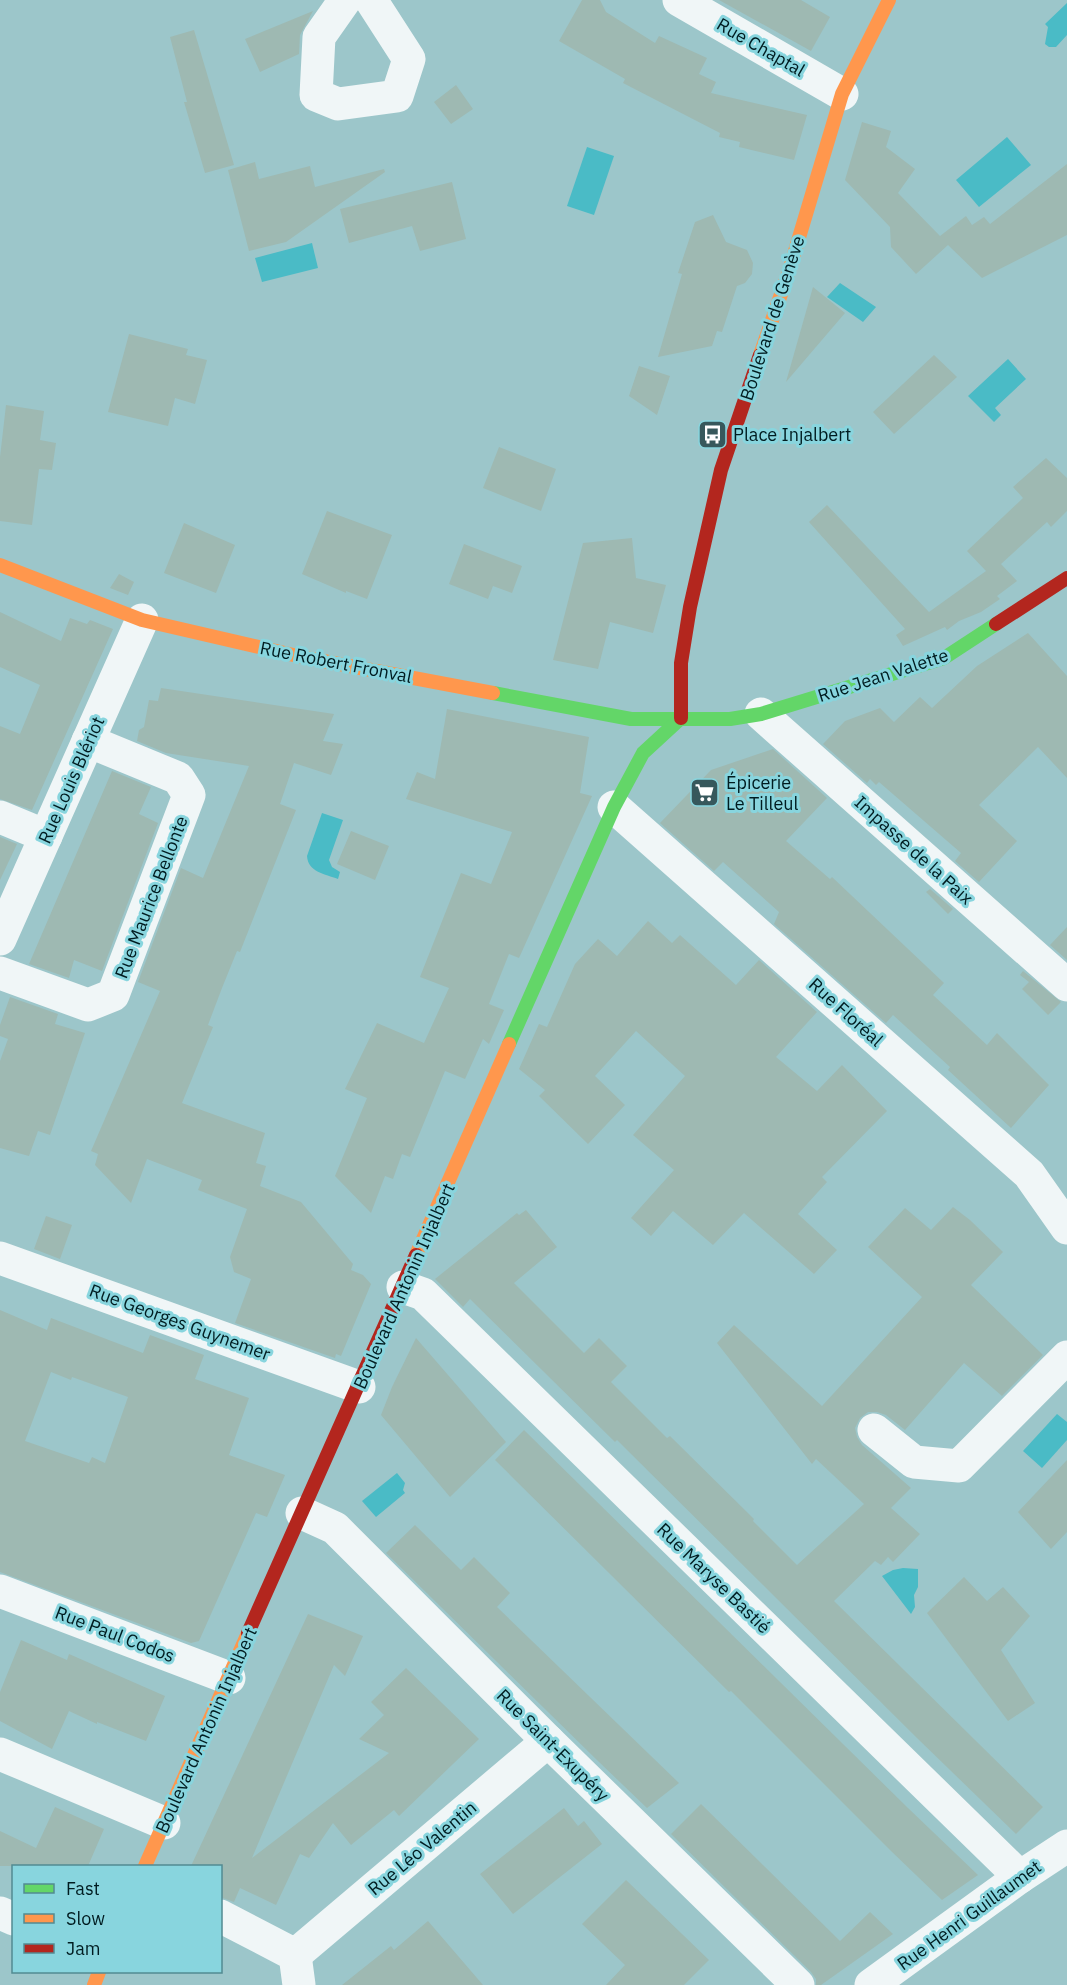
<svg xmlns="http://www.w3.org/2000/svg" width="1067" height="1985" viewBox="0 0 1067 1985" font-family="'IBM Plex Sans',sans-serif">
	<rect width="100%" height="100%" fill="#9cc6ca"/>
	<g fill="#4abbc6">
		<path d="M 1067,3 L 1067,35 L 1056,47 L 1049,47 L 1045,44 L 1048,27 L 1045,24 Z"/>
		<path d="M 1007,137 L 1031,165 L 979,207 L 956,180 Z"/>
		<path d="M 587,147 L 614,156 L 594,215 L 567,206 Z"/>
		<path d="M 312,243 L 318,268 L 262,282 L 255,258 Z"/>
		<path d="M 840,283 L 876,307 L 863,322 L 827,297 Z"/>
		<path d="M 1008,359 L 1026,379 L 995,408 L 1001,415 L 994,422 L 968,396 Z"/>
		<path d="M 322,813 L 343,820 L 329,860 L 332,867 L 340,872 L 338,879 C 325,874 308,872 307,856 Z"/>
		<path d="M 1057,1414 L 1067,1422 L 1067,1440 L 1042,1468 L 1023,1451 Z"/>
		<path d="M 397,1473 L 405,1483 L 403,1490 L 405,1493 L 376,1517 L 362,1501 Z"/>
		<path d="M 903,1568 L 918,1569 L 918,1587 L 914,1595 L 915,1607 L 911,1614 L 882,1576 L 893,1570 Z"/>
	</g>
	<g fill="#9eb9b2" fill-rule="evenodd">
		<path d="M 582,0 L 600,0 L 606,12 L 655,43 L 659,36 L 707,58 L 699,74 L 716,82 L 711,93 L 807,115 L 794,160 L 739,147 L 740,142 L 719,137 L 720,133 L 623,83 L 625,79 L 559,41 Z"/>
		<path d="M 719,0 L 801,0 L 830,17 L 811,51 Z"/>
		<path d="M 313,11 L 300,35 L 299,54 L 260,72 L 245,39 Z"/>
		<path d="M 194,30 L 234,165 L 205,173 L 184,102 L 187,102 L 170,37 Z"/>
		<path d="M 456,85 L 473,109 L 451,124 L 434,102 Z"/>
		<path d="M 862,122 L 891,131 L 886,147 L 915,169 L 898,193 L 940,236 L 966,216 L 972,225 L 984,217 L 990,224 L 1067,164 L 1067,235 L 982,278 L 948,245 L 916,274 L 891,247 L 890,227 L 845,180 Z"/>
		<path d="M 255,162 L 259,179 L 310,166 L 315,187 L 384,169 L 385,172 L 286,242 L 249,251 L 228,170 Z"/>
		<path d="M 452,182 L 466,239 L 420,251 L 412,226 L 349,243 L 340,209 Z"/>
		<path d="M 713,215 L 726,242 L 747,250 L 753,263 L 752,274 L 745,283 L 737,286 L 722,332 L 717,331 L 712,346 L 658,357 L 682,274 L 678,273 L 695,222 Z"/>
		<path d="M 813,287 L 845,313 L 786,382 Z"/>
		<path d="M 129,334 L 188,349 L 186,355 L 207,360 L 195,404 L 175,398 L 168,426 L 108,412 Z"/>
		<path d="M 934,355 L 957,377 L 894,434 L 873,412 Z"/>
		<path d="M 639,366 L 670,376 L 657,415 L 629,396 Z"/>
		<path d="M 6,405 L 44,411 L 40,440 L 56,443 L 52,470 L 39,469 L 32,525 L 0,521 L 0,457 Z"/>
		<path d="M 499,447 L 556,469 L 541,511 L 483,488 Z"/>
		<path d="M 1046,458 L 1067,478 L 1067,511 L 1051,527 L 1047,522 L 1001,564 L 1017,581 L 997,596 L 1000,599 L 981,612 L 959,621 L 947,630 L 945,627 L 903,646 L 896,635 L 905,629 L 809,522 L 827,505 L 929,612 L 986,571 L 967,551 L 1023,498 L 1013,487 Z"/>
		<path d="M 327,511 L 392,535 L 367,599 L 346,591 L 346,593 L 302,574 Z"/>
		<path d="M 184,523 L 235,545 L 216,593 L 164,573 Z"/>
		<path d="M 632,538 L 636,578 L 666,585 L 653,633 L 610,622 L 598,669 L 553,660 L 583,543 Z"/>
		<path d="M 464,544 L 522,566 L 512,593 L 493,586 L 488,599 L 449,584 Z"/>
		<path d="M 119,574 L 134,582 L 128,595 L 110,588 Z"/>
		<path d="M 0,612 L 61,641 L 70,618 L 87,624 L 90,620 L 113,629 L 32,810 L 0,799 L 0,726 L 20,734 L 40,685 L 0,667 Z"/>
		<path d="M 1028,633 L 1067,676 L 1067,778 L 1038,747 L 979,805 L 1017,841 L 979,882 L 955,861 L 961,853 L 879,782 L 876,785 L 870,779 L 867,783 L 823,744 L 845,721 L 880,708 L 894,722 L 920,697 L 932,708 L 977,666 Z"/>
		<path d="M 161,688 L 334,714 L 323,741 L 343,744 L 331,775 L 294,763 L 280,804 L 296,810 L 240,952 L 237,951 L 222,988 L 208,1025 L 213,1027 L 182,1103 L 265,1133 L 256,1163 L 266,1166 L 260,1186 L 301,1202 L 353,1264 L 351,1270 L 363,1275 L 371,1284 L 341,1356 L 336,1354 L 335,1358 L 235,1323 L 251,1279 L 234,1272 L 230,1257 L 247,1209 L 198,1190 L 202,1180 L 147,1159 L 131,1203 L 95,1165 L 98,1154 L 91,1151 L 160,991 L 138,982 L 181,868 L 203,878 L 249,766 L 166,753 L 137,741 L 139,730 L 144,727 L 149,700 L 158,701 Z"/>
		<path d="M 447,709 L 589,737 L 580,793 L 592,796 L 519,958 L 509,954 L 489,1004 L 504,1010 L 489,1044 L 483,1039 L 465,1079 L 445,1071 L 410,1157 L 402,1154 L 393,1179 L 385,1176 L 371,1213 L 335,1176 L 367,1098 L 345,1089 L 377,1023 L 424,1043 L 449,988 L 420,977 L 461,873 L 491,884 L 512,832 L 406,799 L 417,772 L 435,779 Z"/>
		<path d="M 773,749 L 827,798 L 786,841 L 830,879 L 832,877 L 944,983 L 933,995 L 987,1045 L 997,1033 L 1049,1085 L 1011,1128 L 948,1070 L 950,1067 L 893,1015 L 886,1023 L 774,924 L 779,912 L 723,862 L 714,871 L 660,823 L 711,770 Z"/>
		<path d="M 112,771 L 151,787 L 139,814 L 158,823 L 102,971 L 74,960 L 69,978 L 29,964 Z"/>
		<path d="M 351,831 L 389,846 L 375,880 L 337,864 Z"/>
		<path d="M 0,837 L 17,844 L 0,880 Z"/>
		<path d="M 930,889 L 953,909 L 948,914 L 926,892 Z"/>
		<path d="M 648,921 L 672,943 L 680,935 L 736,985 L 759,960 L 817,1012 L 776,1057 L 817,1091 L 842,1065 L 887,1111 L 822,1177 L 827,1182 L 798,1214 L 837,1250 L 814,1274 L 744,1213 L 713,1245 L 673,1211 L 651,1236 L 631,1218 L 674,1170 L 633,1135 L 685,1076 L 636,1031 L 595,1076 L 625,1105 L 588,1144 L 539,1096 L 545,1090 L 519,1069 L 539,1024 L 547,1027 L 575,964 L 598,939 L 617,956 Z"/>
		<path d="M 1067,927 L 1067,960 L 1050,945 Z"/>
		<path d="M 1023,971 L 1061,1002 L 1048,1015 L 1022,989 L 1029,982 L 1020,975 Z"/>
		<path d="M 10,997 L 58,1014 L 55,1024 L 85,1033 L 50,1135 L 38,1131 L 29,1156 L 0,1148 L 0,1061 L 8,1039 L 0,1036 L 0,1025 Z"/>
		<path d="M 953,1207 L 970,1220 L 1003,1252 L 971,1285 L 1043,1355 L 1002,1396 L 964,1363 L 905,1430 L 886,1415 L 877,1412 L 868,1412 L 860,1418 L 855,1428 L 857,1437 L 862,1445 L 911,1488 L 891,1508 L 920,1534 L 893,1562 L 888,1557 L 881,1565 L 875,1561 L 834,1601 L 1043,1807 L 1016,1834 L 917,1738 L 617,1440 L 615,1442 L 470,1299 L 463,1307 L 435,1279 L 517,1213 L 519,1215 L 526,1210 L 557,1247 L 514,1283 L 584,1353 L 599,1338 L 627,1366 L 611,1382 L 667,1438 L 670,1436 L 754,1519 L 753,1521 L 797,1565 L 864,1504 L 816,1459 L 812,1464 L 717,1343 L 734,1325 L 822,1406 L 922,1297 L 868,1247 L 905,1208 L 931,1230 Z"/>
		<path d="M 46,1216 L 72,1225 L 60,1259 L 34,1249 Z"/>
		<path d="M 0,1310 L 47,1330 L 51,1318 L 143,1353 L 150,1335 L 204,1355 L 195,1379 L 249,1398 L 229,1455 L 285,1475 L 267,1517 L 256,1513 L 199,1641 L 191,1643 L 0,1572 ZM 51,1372 L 71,1380 L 72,1377 L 128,1397 L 105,1463 L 92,1457 L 89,1463 L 25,1441 Z"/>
		<path d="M 416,1338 L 506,1442 L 450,1497 L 381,1415 L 392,1387 Z"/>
		<path d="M 524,1430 L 908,1808 L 978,1875 L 942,1900 L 891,1851 L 731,1691 L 729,1692 L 495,1460 Z"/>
		<path d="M 1067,1460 L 1067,1532 L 1051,1549 L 1018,1512 Z"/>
		<path d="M 415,1525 L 461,1570 L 474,1557 L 510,1593 L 497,1607 L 679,1783 L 647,1808 L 599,1762 L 386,1553 Z"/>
		<path d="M 964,1577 L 987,1601 L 1003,1587 L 1030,1616 L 1001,1650 L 1035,1703 L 1008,1721 L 927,1613 Z"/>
		<path d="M 308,1614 L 363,1636 L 345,1676 L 334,1665 L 252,1858 L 389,1753 L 359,1739 L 384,1715 L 371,1702 L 406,1668 L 479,1739 L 399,1816 L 394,1810 L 351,1845 L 333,1823 L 309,1858 L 300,1854 L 276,1905 L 240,1888 L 234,1902 L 220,1897 L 220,1866 L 191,1866 Z"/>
		<path d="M 21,1640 L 67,1660 L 69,1654 L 165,1696 L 146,1741 L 97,1722 L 97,1724 L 69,1711 L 52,1749 L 0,1721 L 0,1692 Z"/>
		<path d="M 701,1804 L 840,1941 L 870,1912 L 893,1934 L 821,1985 L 816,1985 L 816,1979 L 811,1972 L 671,1834 Z"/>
		<path d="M 55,1807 L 104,1829 L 88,1866 L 0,1866 L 0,1831 L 36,1848 Z"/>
		<path d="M 564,1808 L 578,1826 L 584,1821 L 602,1844 L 513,1914 L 480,1874 Z"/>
		<path d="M 626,1880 L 709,1960 L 684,1985 L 606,1985 L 625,1965 L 582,1924 Z"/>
		<path d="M 428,1921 L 483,1985 L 342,1985 L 391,1946 L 394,1950 Z"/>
	</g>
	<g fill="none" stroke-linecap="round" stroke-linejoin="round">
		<g stroke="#f0f6f7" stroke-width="33">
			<path d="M 345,0 L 319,37 L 316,95 L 338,104 L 397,96 L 409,59 L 371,0"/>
			<path d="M 679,0 L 842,94"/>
			<path d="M 761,714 L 1067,985"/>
			<path d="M 614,807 L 1029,1174 L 1067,1228"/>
			<path d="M 0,817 L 46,836"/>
			<path d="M 0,939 L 142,620"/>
			<path d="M 0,973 L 88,1005 L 113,995 L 189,795 L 178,778 L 88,741"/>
			<path d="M 0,1258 L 359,1387"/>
			<path d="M 403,1287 L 423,1294 L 1020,1877"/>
			<path d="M 874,1430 L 914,1462 L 959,1466 L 1067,1357"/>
			<path d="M 302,1513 L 335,1528 L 548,1741 L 798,1985"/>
			<path d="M 0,1591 L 229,1678"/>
			<path d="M 0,1754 L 164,1823"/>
			<path d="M 0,1913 L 14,1919"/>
			<path d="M 220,1916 L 295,1955 L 299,1985"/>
			<path d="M 295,1955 L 548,1741"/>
			<path d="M 871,1985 L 1020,1877 L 1067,1846"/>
		</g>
		<g stroke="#63d668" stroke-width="14">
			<path d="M 493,693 L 631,719 L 730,719 L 761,714 L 944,658 L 996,624"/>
			<path d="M 509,1044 L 614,807 L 643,753 L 681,718"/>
		</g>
		<g stroke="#ff974d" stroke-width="14">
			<path d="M 760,355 L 789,271 L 842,94 L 889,0"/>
			<path d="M 0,565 L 142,620 L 302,657 L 493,693"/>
			<path d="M 416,1255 L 509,1044"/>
			<path d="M 145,1866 L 248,1633"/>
			<path d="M 94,1985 L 99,1972"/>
		</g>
		<g stroke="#b3261e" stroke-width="14">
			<path d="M 996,624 L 1067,578"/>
			<path d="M 681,718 L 681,663 L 690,607 L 721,470 L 760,355"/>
			<path d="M 248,1633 L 416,1255"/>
		</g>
	</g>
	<defs>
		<symbol id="bus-square" viewBox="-11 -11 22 22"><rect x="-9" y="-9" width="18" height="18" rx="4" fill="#37585c" stroke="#88d5de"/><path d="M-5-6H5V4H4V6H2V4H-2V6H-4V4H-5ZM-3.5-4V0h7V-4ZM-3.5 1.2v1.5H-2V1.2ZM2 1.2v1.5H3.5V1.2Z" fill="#fff"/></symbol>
		<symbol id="supermarket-square" viewBox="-11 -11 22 22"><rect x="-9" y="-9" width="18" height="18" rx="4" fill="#37585c" stroke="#88d5de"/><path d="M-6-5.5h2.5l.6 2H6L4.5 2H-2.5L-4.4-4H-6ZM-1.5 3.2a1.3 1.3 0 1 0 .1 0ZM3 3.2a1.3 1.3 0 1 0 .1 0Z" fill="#fff"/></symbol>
	</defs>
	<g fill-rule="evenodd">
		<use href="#bus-square" x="696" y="418" width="33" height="33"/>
		<use href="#supermarket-square" x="688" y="776" width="33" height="33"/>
	</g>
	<g text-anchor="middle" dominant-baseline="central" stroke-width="6" stroke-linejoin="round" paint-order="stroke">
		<g font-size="18" fill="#001c20" stroke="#88d5de">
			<text transform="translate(761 47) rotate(30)">Rue Chaptal</text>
			<text transform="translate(772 318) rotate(-72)">Boulevard de Genève</text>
			<text transform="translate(336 662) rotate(11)">Rue Robert Fronval</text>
			<text transform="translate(883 675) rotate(-18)">Rue Jean Valette</text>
			<text transform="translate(71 780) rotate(-66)">Rue Louis Blériot</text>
			<text transform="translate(914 850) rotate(42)">Impasse de la Paix</text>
			<text transform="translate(151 897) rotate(-69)">Rue Maurice Bellonte</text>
			<text transform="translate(846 1012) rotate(42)">Rue Floréal</text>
			<text transform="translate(404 1286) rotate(-66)">Boulevard Antonin Injalbert</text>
			<text transform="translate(180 1322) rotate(20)">Rue Georges Guynemer</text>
			<text transform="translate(714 1578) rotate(44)">Rue Maryse Bastié</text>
			<text transform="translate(115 1634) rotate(21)">Rue Paul Codos</text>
			<text transform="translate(206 1730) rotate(-66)">Boulevard Antonin Injalbert</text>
			<text transform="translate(553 1745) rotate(45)">Rue Saint-Exupéry</text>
			<text transform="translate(422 1848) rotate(-40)">Rue Léo Valentin</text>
			<text transform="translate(969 1915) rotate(-36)">Rue Henri Guillaumet</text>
		</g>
		<g font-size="18" fill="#001c20" stroke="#88d5de" text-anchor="start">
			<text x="733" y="434">Place Injalbert</text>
			<text x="726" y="782">Épicerie<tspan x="726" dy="21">Le Tilleul</tspan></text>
		</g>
	</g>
	<rect x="12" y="1865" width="210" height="108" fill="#88d5de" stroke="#528b92" stroke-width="1.5"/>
	<rect x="24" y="1884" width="30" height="9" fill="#63d668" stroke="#528b92" stroke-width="1.5"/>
	<text x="66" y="1895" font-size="18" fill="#001c20">Fast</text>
	<rect x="24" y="1914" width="30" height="9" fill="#ff974d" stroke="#528b92" stroke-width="1.5"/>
	<text x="66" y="1925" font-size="18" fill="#001c20">Slow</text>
	<rect x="24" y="1944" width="30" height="9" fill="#b3261e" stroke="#528b92" stroke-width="1.5"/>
	<text x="66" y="1955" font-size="18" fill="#001c20">Jam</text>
</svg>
